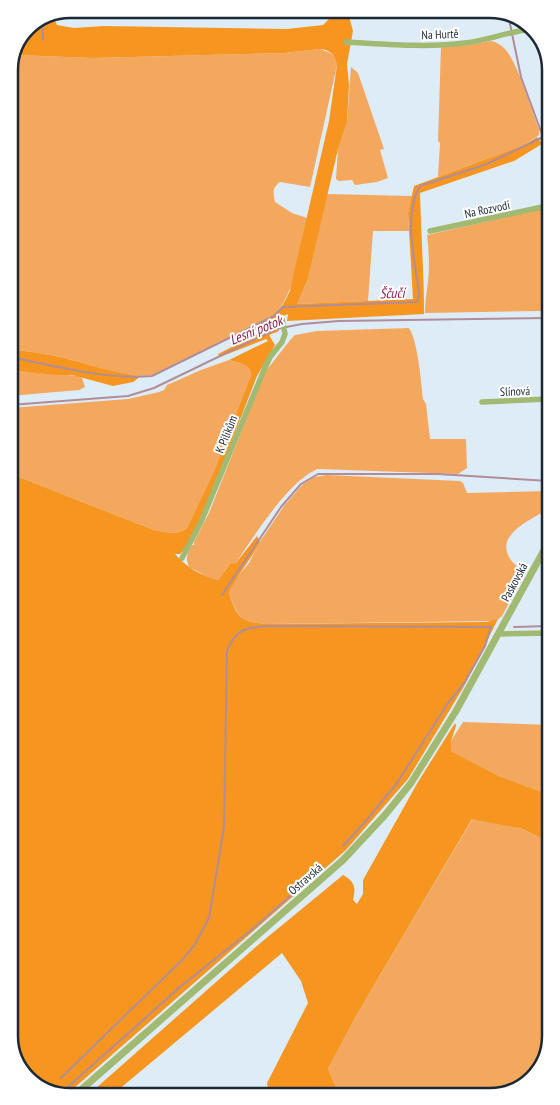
<svg xmlns="http://www.w3.org/2000/svg" width="560" height="1105" viewBox="0 0 560 1105" font-family="'PT Sans Narrow',sans-serif">
	<rect width="100%" height="100%" fill="#deecf8"/>
	<g fill="#f3a85e">
		<path d="M 491,41 C 497,42 501,45 505,49 C 518,63 531,110 539,129 L 539,135 L 524,145 L 438,177 L 440,143 L 438,141 L 441,46 L 464,46 Z"/>
		<path d="M 320,49 L 333,54 L 337,65 L 310,187 L 280,182 C 272,188 273,193 275,202 L 292,213 L 307,218 C 300,249 296,291 274,316 L 152,375 C 124,379 98,366 72,360 C 52,354 31,352 10,349 L 9,66 L 14,55 L 93,58 L 284,53 Z"/>
		<path d="M 351,67 L 358,73 L 384,149 L 380,150 L 388,178 L 377,182 L 355,185 L 352,180 L 339,181 L 336,179 L 338,149 L 347,123 Z"/>
		<path d="M 327,194 L 412,196 L 408,213 L 409,231 L 373,231 L 368,301 L 297,304 L 308,279 Z"/>
		<path d="M 547,208 L 548,307 L 542,311 L 425,313 C 425,304 426,297 427,289 C 430,271 429,252 427,235 Z"/>
		<path d="M 409,328 C 418,342 421,381 423,399 L 426,404 L 430,439 L 466,439 L 467,468 L 458,474 L 318,469 C 290,479 253,537 236,563 L 229,565 L 218,580 C 207,578 200,572 189,567 C 185,558 187,554 192,545 L 194,545 L 194,542 L 209,513 L 265,372 L 291,339 L 295,335 L 317,331 Z"/>
		<path d="M 229,360 C 237,363 251,364 251,375 L 214,471 L 187,528 C 178,536 165,532 154,530 L 11,474 L 10,408 L 128,399 L 159,392 L 164,390 L 167,385 L 201,370 Z"/>
		<path d="M 10,370 L 78,376 L 82,378 L 85,387 L 79,390 L 10,396 Z"/>
		<path d="M 327,475 L 460,481 L 463,483 L 467,493 L 549,491 L 549,515 L 541,513 C 527,522 497,535 509,557 C 513,565 521,567 524,576 L 502,616 L 496,621 L 268,624 C 241,622 238,618 229,593 L 235,579 L 249,563 L 261,540 L 284,506 L 303,484 L 314,477 Z"/>
		<path d="M 463,722 L 550,725 L 550,795 L 499,776 L 451,751 L 451,741 Z"/>
		<path d="M 473,818 L 523,829 L 550,843 L 551,1035 L 541,1069 L 513,1092 L 347,1093 L 336,1087 L 328,1069 L 356,1016 Z"/>
	</g>
	<g fill="#f69520">
		<path d="M 328,9 L 347,9 L 353,31 L 347,64 L 349,85 L 347,123 L 338,149 L 308,279 L 297,304 L 413,299 L 408,213 L 414,186 L 524,145 L 537,137 L 542,144 L 514,161 L 420,193 C 421,233 424,273 424,314 L 287,321 L 288,314 L 235,339 L 238,333 C 264,322 280,317 290,290 L 329,121 L 337,65 L 333,54 L 326,50 L 320,49 L 284,53 L 93,58 L 14,55 L 26,28 L 53,16 L 57,25 L 74,28 L 104,26 L 287,29 L 323,25 L 329,19 Z"/>
		<path d="M 277,324 L 279,331 L 269,335 L 275,345 L 257,376 L 201,520 L 183,551 L 180,554 L 175,554 C 186,567 202,576 218,580 L 230,564 L 236,563 L 257,536 L 260,542 C 251,560 237,574 229,593 C 237,618 241,622 268,624 L 487,622 L 498,619 L 463,688 L 408,779 L 346,850 L 65,1096 L 33,1084 L 13,1058 L 11,474 L 154,530 C 165,532 178,536 187,528 L 214,471 L 251,375 C 251,364 237,363 229,360 L 268,341 L 266,339 L 220,357 L 218,354 Z"/>
		<path d="M 10,349 C 31,352 52,354 72,360 C 95,366 117,374 141,376 L 133,382 L 113,386 L 72,375 L 55,375 L 10,370 Z"/>
		<path d="M 455,723 L 456,726 L 451,741 L 451,751 L 499,776 L 550,795 L 550,843 L 523,829 L 472,819 L 356,1016 L 328,1069 L 336,1087 L 347,1093 L 269,1094 L 267,1083 L 308,1003 L 301,981 L 282,953 L 111,1096 L 87,1096 L 258,945 L 343,875 C 355,882 356,887 353,900 L 357,904 L 363,894 L 363,880 L 418,782 Z"/>
	</g>
	<g fill="none" stroke-linecap="round" stroke-linejoin="round">
		<g stroke="#b08d99" stroke-width="2">
			<path d="M 42,20 L 43,40"/>
			<path d="M 543,137 L 547,148"/>
			<path d="M 10,357 C 56,366 105,380 152,376 L 274,316 L 283,307 L 416,302 L 418,300 L 419,293 C 415,262 403,213 420,186 L 487,164 L 543,137 L 521,77 L 510,24 L 511,15"/>
			<path d="M 10,405 L 128,396 L 154,388 L 276,329 L 302,324 L 339,321 L 548,318"/>
			<path d="M 222,595 L 281,507 L 301,484 L 318,474 L 438,474 L 549,481"/>
			<path d="M 514,627 L 549,626"/>
			<path d="M 61,1078 L 181,961 L 194,946 L 209,918 L 224,827 L 227,651 C 236,628 247,627 270,626 L 491,627 L 485,646 L 465,682 L 448,703 L 397,783 L 365,822 L 343,846"/>
			<path d="M 60,1094 L 180,987 L 255,927 L 323,867"/>
		</g>
		<g stroke="#a1b971" stroke-width="5.5">
			<path d="M 346,42 C 385,44 426,48 465,43 C 489,40 510,31 533,29"/>
			<path d="M 430,231 L 547,206"/>
			<path d="M 482,402 L 548,399"/>
			<path d="M 182,558 L 201,522 L 264,370 L 270,357 L 282,342 L 285,334 L 282,319"/>
			<path d="M 499,634 L 549,633"/>
		</g>
		<path stroke="#a1b971" stroke-width="7" d="M 74,1096 L 343,860 L 385,815 L 411,783 L 456,711 L 549,541"/>
	</g>
	<g text-anchor="middle" dominant-baseline="central" stroke-width="4" stroke-linejoin="round" paint-order="stroke">
		<g font-size="12" fill="#1c2934" stroke="#fff">
			<text transform="translate(440 34) rotate(-2)">Na Hurtě</text>
			<text transform="translate(487 209) rotate(-12)">Na Rozvodí</text>
			<text transform="translate(515 391) rotate(-2)">Slínová</text>
			<text transform="translate(226 434) rotate(-68)">K Pilíkům</text>
			<text transform="translate(514 582) rotate(-62)">Paskovská</text>
			<text transform="translate(305 879) rotate(-41)">Ostravská</text>
		</g>
		<g font-size="14" font-style="italic" fill="#921d49" stroke="#fff">
			<text transform="translate(392 293) rotate(-2)">Ščučí</text>
			<text transform="translate(256 330) rotate(-22)">Lesní potok</text>
		</g>
	</g>
	<path d="M0 0H560V1105H0ZM70 18H490A52 52 0 0 1 542 70V1036A52 52 0 0 1 490 1088H70A52 52 0 0 1 18 1036V70A52 52 0 0 1 70 18Z" fill="#fff" fill-rule="evenodd"/>
	<path fill="none" stroke="#1c2934" stroke-width="2.5" d="M70 18H490A52 52 0 0 1 542 70V1036A52 52 0 0 1 490 1088H70A52 52 0 0 1 18 1036V70A52 52 0 0 1 70 18Z"/>
</svg>
